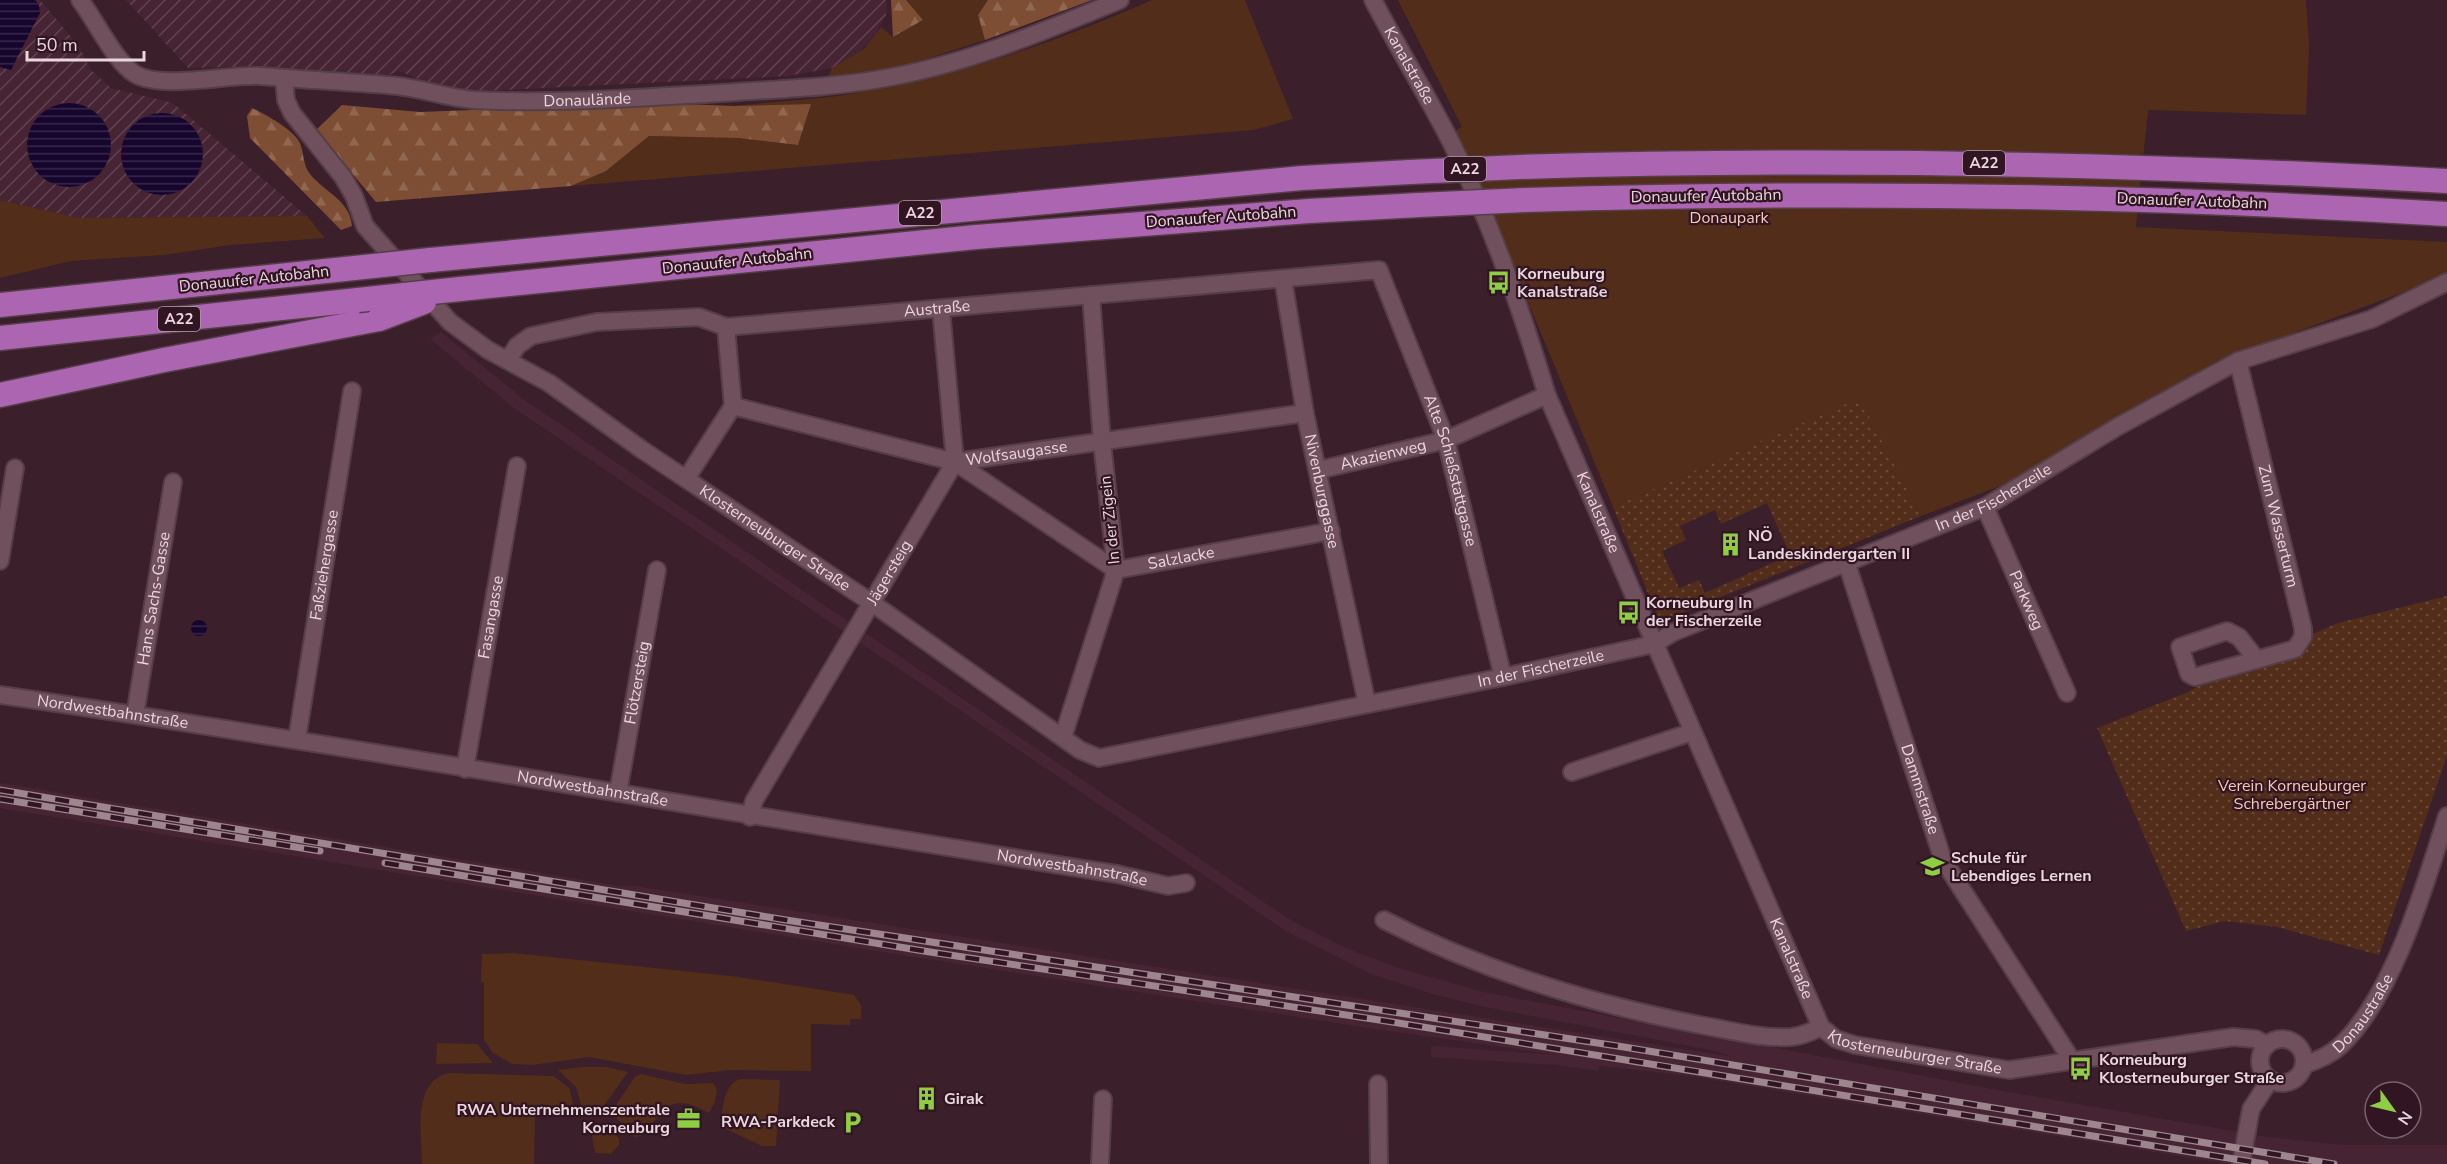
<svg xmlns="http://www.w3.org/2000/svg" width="2447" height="1164" viewBox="0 0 2447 1164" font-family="'Nunito Sans',sans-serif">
	<defs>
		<pattern id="industrial-furrows" width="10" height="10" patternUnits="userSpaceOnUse" patternTransform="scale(1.5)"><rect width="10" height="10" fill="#472434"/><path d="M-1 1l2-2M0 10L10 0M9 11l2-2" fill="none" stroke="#624351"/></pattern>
		<pattern id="forest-firs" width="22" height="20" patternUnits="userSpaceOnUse" patternTransform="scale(1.5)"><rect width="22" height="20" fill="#7e4e34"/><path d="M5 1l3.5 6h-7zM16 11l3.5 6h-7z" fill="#906751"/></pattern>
		<pattern id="garden-dots" width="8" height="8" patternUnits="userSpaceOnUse" patternTransform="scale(1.5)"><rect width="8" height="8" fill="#512d1a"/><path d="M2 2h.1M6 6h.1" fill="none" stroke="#6a4b3b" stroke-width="1.8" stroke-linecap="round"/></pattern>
		<pattern id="water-rules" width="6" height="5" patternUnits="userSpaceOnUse" patternTransform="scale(1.5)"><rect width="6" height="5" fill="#16052d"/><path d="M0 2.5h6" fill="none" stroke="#38294b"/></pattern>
	</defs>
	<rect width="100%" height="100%" fill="#3b1f2b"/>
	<path fill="#472434" d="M 441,332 L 522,398 L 865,633 L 1292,921 L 1346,948 L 1398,968 L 1488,993 L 2003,1091 L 2267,1137 L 2342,1145 L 2447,1145 L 2447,1164 L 2228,1164 L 1689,1076 L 1600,1066 L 1598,1071 L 1557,1065 L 1431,1057 L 1431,1046 L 1559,1055 L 1375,1029 L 870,950 L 0,808 L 0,783 L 620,886 L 635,886 L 1735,1057 L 1706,1049 L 1485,1007 L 1436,995 L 1369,973 L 1286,931 L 514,408 L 430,339 Z"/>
	<g fill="url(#industrial-furrows)">
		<path d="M 0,0 L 40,0 L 79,46 L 90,69 L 111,88 L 173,103 L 307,216 L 78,218 L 0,200 Z"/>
		<path d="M 126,0 L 886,0 L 887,4 L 886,15 L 873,39 L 856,55 L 832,68 L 787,76 L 464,92 L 435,86 L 399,71 L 379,79 L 232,67 L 188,68 Z"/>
	</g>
	<g fill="#512d1a">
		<path d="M 906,0 L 988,0 L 978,15 L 985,40 L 890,71 L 828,77 L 832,68 L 864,49 L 881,27 L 893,37 L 923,20 Z"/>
		<path d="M 1152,0 L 1245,0 L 1293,119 L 1254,130 L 571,186 L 606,171 L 649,136 L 738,138 L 798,145 L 811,104 L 734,106 C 776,101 820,100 861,92 C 962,75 1059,41 1152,0 Z"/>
		<path d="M 1398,0 L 2306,0 L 2309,45 L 2306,115 L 2148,110 L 2136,227 L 2447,242 L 2447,276 L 2215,362 L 2011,482 L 1921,516 L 1858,399 L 1613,507 L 1499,232 L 1454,131 L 1462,127 Z"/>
		<path d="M 0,200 L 78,218 L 307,216 L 325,238 L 230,245 L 164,255 L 71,261 L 0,278 Z"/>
		<path d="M 514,953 L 739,977 L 854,995 L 861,1005 L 861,1019 L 850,1019 L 850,1025 L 811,1024 L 811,1071 L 731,1070 L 686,1075 L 589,1057 L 533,1065 L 512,1064 L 493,1053 L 484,1040 L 484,983 L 481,982 L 482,954 Z"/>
		<path d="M 437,1043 L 477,1044 L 493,1063 L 436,1064 Z"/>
		<path d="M 581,1067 L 607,1067 L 628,1072 L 600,1111 L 582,1108 L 576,1087 L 558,1070 Z"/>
		<path d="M 449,1073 L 554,1076 L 570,1089 L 574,1111 L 535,1110 L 534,1164 L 422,1164 C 422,1135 411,1081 449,1073 Z"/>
		<path d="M 641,1074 L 685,1084 L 713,1083 L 717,1090 L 715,1102 L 709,1113 C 668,1090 666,1110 641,1136 L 634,1137 L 611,1112 L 635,1077 Z"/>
		<path d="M 741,1079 L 780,1080 L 776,1146 L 762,1146 L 720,1126 C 723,1110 723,1083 741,1079 Z"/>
		<path d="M 590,1125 L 605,1125 L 619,1138 L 619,1145 L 611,1154 L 595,1153 Z"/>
	</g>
	<g fill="url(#forest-firs)">
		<path d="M 891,0 L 906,0 L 923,20 L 893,37 Z"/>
		<path d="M 988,0 L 1092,0 L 985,40 L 978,15 Z"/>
		<path d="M 655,103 L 734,106 L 811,104 L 798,145 L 738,138 L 649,136 L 606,171 L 571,186 L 376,202 L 316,130 L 342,105 L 420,112 Z"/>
		<path d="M 252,108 C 265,114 294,130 300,143 C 304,153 303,166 310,174 C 324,192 350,200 352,226 L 341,230 L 250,138 L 247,116 Z"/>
	</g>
	<g fill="url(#garden-dots)" fill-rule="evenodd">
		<path d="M 1859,398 L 1921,516 L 1669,618 L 1657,615 L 1613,507 ZM 1767,503 L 1790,555 L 1705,593 L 1699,580 L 1679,588 L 1662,551 L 1686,540 L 1680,526 L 1715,510 L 1721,524 Z"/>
		<path d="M 2447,596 L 2447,756 L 2379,955 L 2277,927 L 2225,921 L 2186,931 L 2097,728 L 2188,692 L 2214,677 L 2338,623 Z"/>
	</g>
	<g fill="url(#water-rules)">
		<path d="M 0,0 L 35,0 L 39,5 L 40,13 L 11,70 L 0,67 Z"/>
		<circle cx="69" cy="145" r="42"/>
		<circle cx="162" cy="154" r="41"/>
		<circle cx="199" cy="628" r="8"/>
	</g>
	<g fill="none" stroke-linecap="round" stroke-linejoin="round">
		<defs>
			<g id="minor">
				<path id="s1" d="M 80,0 C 96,21 115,62 135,74 C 162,90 228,74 261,76 C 306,80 352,82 398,86 C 423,89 448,98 474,100 C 556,104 639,98 721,93 C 774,89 828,88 880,79 C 964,65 1042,32 1120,0"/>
				<path id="s2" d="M 1373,0 C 1398,48 1427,95 1452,144 C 1492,225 1521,309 1547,395 L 1821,1027 L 1836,1039 L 1855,1045 L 2009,1070 L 2233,1037 L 2256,1039 L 2267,1045"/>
				<path id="s3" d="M 284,79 L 286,100 L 292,113 L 343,177 L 354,196 L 365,226 L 450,322 L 488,350 L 549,383 L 641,449 L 872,603 L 1080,750 L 1099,758 L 1503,677 L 1654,644 L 1674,632 L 1985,507 L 2117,427 L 2238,361 L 2372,319 L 2447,282"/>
				<path id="s4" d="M 1283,279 L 1305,413 L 1367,704"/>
				<path id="s5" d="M 508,360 L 517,346 L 531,336 L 597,322 L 699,317 L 726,327 L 1379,270 L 1446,440 L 1503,677"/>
				<path id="s6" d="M 2238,361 L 2303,628 L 2303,637 L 2295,649 L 2195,677 L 2189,674 L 2180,647 L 2227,631 L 2239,637 L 2257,660"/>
				<path id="s7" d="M 733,406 L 955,462 L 1305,413"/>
				<path id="s8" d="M 955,462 L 1116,570 L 1331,531"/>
				<path id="s9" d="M 1319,470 L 1446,440 L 1547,395"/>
				<path d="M 686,479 L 733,406 L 726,327"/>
				<path id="s10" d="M 1985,507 L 2067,693"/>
				<path d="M 0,561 L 15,468"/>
				<path id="s11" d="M 1846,561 L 1943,860 L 2071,1059"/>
				<path id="s12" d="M 0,695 C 373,749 744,816 1117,874 L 1168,886 L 1186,883"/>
				<path id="s13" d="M 135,715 L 173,482"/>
				<path d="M 1063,737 L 1116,570 L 1102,442 L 1091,295"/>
				<path id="s14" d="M 297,739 L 352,391"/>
				<path id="s15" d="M 465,769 L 517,466"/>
				<path d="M 1572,772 L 1692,732"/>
				<path id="s16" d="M 618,793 L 657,570"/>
				<path id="s17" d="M 750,817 L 754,801 L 955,462 L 941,309"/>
				<path d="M 1384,920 C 1483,971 1592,1004 1700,1025 C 1730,1030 1761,1039 1791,1037 C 1802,1036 1811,1032 1821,1027"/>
				<circle cx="2282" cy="1061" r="22"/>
				<path id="s18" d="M 2304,1065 C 2317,1060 2329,1056 2340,1046 C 2393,997 2425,885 2447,816"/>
				<path d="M 1378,1084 L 1379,1164"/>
				<path d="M 1100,1164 L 1103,1099"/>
				<path d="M 2241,1164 L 2251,1109 L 2270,1080"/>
			</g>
			<g id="highway">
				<path d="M 1520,167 C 1829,157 2138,164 2447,181"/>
				<path d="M 1525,200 C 1833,191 2140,195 2447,214"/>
				<path d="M 430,260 L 1302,178 L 1410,172"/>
				<path d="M 460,289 L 976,237 L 1309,211 L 1419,205"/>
				<path d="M 0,305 L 326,271"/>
				<path d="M 0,338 L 358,300"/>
				<path d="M 0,395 L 164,360 L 379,319"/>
			</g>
		</defs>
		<use href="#minor" stroke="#553e48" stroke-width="20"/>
		<use href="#highway" stroke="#553e48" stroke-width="27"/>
		<use href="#minor" stroke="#70505d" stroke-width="16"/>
		<use href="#highway" stroke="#ac65b0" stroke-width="24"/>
		<defs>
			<g id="rail">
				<path d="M 0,790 L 786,920 L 1624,1047 L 2334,1164"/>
				<path d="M 0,799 L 320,851"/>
				<path d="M 385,863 L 930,952 L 1386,1021 L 2265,1164"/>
			</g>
		</defs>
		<use href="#rail" stroke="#9e868f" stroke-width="7"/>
		<use href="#rail" stroke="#311522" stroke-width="4.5" stroke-dasharray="14" stroke-linecap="butt"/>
		<defs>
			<g id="highway-bridge">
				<path d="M 1410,172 L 1520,167"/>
				<path d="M 1419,205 L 1525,200"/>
				<path d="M 326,271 L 430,260"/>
				<path d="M 358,300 L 460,289"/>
				<path d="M 379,319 L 424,302"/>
			</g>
		</defs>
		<use href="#highway-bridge" stroke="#553e48" stroke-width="27" stroke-linecap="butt"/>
		<use href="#highway-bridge" stroke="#ac65b0" stroke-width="24"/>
	</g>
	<defs>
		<symbol id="bus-bare" viewBox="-9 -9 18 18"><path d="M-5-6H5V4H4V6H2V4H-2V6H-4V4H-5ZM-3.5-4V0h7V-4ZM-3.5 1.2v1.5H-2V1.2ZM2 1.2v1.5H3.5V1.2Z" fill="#8ece43" stroke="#311522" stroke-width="2.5" paint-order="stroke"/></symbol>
		<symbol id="building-bare" viewBox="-9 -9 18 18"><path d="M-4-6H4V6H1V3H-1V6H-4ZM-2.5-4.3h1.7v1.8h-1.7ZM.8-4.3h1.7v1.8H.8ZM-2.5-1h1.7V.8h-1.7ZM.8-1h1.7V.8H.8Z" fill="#8ece43" stroke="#311522" stroke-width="2.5" paint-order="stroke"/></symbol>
		<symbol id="school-bare" viewBox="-9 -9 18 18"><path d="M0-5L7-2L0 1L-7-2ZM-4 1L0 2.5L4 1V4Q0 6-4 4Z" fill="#8ece43" stroke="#311522" stroke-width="2.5" paint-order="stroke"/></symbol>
		<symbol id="office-bare" viewBox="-9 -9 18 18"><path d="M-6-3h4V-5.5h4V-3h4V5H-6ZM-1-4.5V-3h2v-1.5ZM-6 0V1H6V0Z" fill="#8ece43" stroke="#311522" stroke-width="2.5" paint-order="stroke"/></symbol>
		<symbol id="parking-bare" viewBox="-9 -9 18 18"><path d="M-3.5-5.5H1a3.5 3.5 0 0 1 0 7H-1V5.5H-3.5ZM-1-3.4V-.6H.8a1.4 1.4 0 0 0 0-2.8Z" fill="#8ece43" stroke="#311522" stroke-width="2.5" paint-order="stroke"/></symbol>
	</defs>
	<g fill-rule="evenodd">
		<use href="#bus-bare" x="1482" y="266" width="33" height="33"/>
		<use href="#building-bare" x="1714" y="528" width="33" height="33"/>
		<use href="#bus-bare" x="1612" y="596" width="33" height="33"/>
		<use href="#school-bare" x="1916" y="850" width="33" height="33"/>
		<use href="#bus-bare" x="2064" y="1052" width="33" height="33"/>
		<use href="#building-bare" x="910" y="1082" width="33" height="33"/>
		<use href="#office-bare" x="672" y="1102" width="33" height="33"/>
		<use href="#parking-bare" x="836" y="1106" width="33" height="33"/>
	</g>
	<g text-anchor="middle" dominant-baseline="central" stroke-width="4.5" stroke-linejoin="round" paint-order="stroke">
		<g fill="#311522" stroke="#b29ca5" stroke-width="1.5">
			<rect x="1963" y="151" width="42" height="24" rx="4.5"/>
			<rect x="1444" y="157" width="42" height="24" rx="4.5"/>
			<rect x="899" y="201" width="42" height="24" rx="4.5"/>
			<rect x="158" y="307" width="42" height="24" rx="4.5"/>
		</g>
		<g font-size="15" font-weight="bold" fill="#ead6dd">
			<text x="1984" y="163">A22</text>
			<text x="1465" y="169">A22</text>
			<text x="920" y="213">A22</text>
			<text x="179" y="319">A22</text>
		</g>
		<g font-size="16" fill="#ead6dd" stroke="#311522">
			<text stroke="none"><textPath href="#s2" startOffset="75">Kanalstraße</textPath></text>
			<text stroke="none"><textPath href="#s1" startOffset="548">Donaulände</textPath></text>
			<text transform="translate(1706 196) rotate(-1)">Donauufer Autobahn</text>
			<text transform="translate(2192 201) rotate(2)">Donauufer Autobahn</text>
			<text transform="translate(1221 217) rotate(-4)">Donauufer Autobahn</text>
			<text transform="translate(737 261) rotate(-6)">Donauufer Autobahn</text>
			<text transform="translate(254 279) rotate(-6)">Donauufer Autobahn</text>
			<text stroke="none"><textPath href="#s5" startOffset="444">Austraße</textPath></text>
			<text stroke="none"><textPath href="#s7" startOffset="291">Wolfsaugasse</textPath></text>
			<text stroke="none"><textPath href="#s9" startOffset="66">Akazienweg</textPath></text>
			<text stroke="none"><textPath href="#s5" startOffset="1101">Alte Schießstattgasse</textPath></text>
			<text stroke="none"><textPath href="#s4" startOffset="216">Nivenburggasse</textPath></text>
			<text stroke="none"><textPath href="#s3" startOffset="2019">In der Fischerzeile</textPath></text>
			<text stroke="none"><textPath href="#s2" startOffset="561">Kanalstraße</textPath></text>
			<text transform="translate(1110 520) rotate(-96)">In der Zigein</text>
			<text stroke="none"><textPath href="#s6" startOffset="170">Zum Wasserturm</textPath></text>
			<text stroke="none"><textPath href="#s3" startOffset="690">Klosterneuburger Straße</textPath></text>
			<text stroke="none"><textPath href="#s8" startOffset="260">Salzlacke</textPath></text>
			<text stroke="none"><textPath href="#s14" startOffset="176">Faßziehergasse</textPath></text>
			<text stroke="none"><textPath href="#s17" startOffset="282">Jägersteig</textPath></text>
			<text stroke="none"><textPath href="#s13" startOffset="118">Hans Sachs-Gasse</textPath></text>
			<text stroke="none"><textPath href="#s10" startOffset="102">Parkweg</textPath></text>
			<text stroke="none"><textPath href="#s15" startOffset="154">Fasangasse</textPath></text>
			<text stroke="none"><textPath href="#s3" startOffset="1533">In der Fischerzeile</textPath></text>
			<text stroke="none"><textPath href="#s16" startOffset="112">Flötzersteig</textPath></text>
			<text stroke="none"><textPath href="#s12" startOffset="114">Nordwestbahnstraße</textPath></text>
			<text stroke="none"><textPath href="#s11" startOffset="240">Dammstraße</textPath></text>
			<text stroke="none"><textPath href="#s12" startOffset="600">Nordwestbahnstraße</textPath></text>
			<text stroke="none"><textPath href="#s12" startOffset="1086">Nordwestbahnstraße</textPath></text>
			<text stroke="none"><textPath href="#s2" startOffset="1047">Kanalstraße</textPath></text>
			<text stroke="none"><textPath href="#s18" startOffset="81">Donaustraße</textPath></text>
			<text stroke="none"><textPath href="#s2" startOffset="1221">Klosterneuburger Straße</textPath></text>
		</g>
		<g font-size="16" fill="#f9cab2" stroke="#311522">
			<text x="1729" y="218">Donaupark</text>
			<text x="2292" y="786">Verein Korneuburger<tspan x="2292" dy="18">Schrebergärtner</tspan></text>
		</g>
		<g font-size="16" font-weight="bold" fill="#ead6dd" stroke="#311522" text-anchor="start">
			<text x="1517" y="274">Korneuburg<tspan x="1517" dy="18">Kanalstraße</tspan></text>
			<text x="1748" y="536">NÖ<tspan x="1748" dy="18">Landeskindergarten II</tspan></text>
			<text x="1646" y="603">Korneuburg In<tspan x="1646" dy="18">der Fischerzeile</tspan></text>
			<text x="1951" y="858">Schule für<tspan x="1951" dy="18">Lebendiges Lernen</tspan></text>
			<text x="2099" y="1060">Korneuburg<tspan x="2099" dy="18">Klosterneuburger Straße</tspan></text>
			<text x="944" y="1099">Girak</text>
			<text x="670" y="1110" text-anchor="end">RWA Unternehmenszentrale<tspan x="670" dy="18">Korneuburg</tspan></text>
			<text x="835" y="1122" text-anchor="end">RWA-Parkdeck</text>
		</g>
	</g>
	<g transform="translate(2393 1110) rotate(124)"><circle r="28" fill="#311522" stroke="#7b626d" stroke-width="1.5"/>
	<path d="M0-4.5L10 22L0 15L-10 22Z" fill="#8ece43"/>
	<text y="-9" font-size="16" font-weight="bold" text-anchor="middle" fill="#ead6dd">N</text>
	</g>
	<path d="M27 51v9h117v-9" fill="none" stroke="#ead6dd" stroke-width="3"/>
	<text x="36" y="51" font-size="18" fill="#ead6dd" stroke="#311522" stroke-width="4.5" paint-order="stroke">50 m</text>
</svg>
